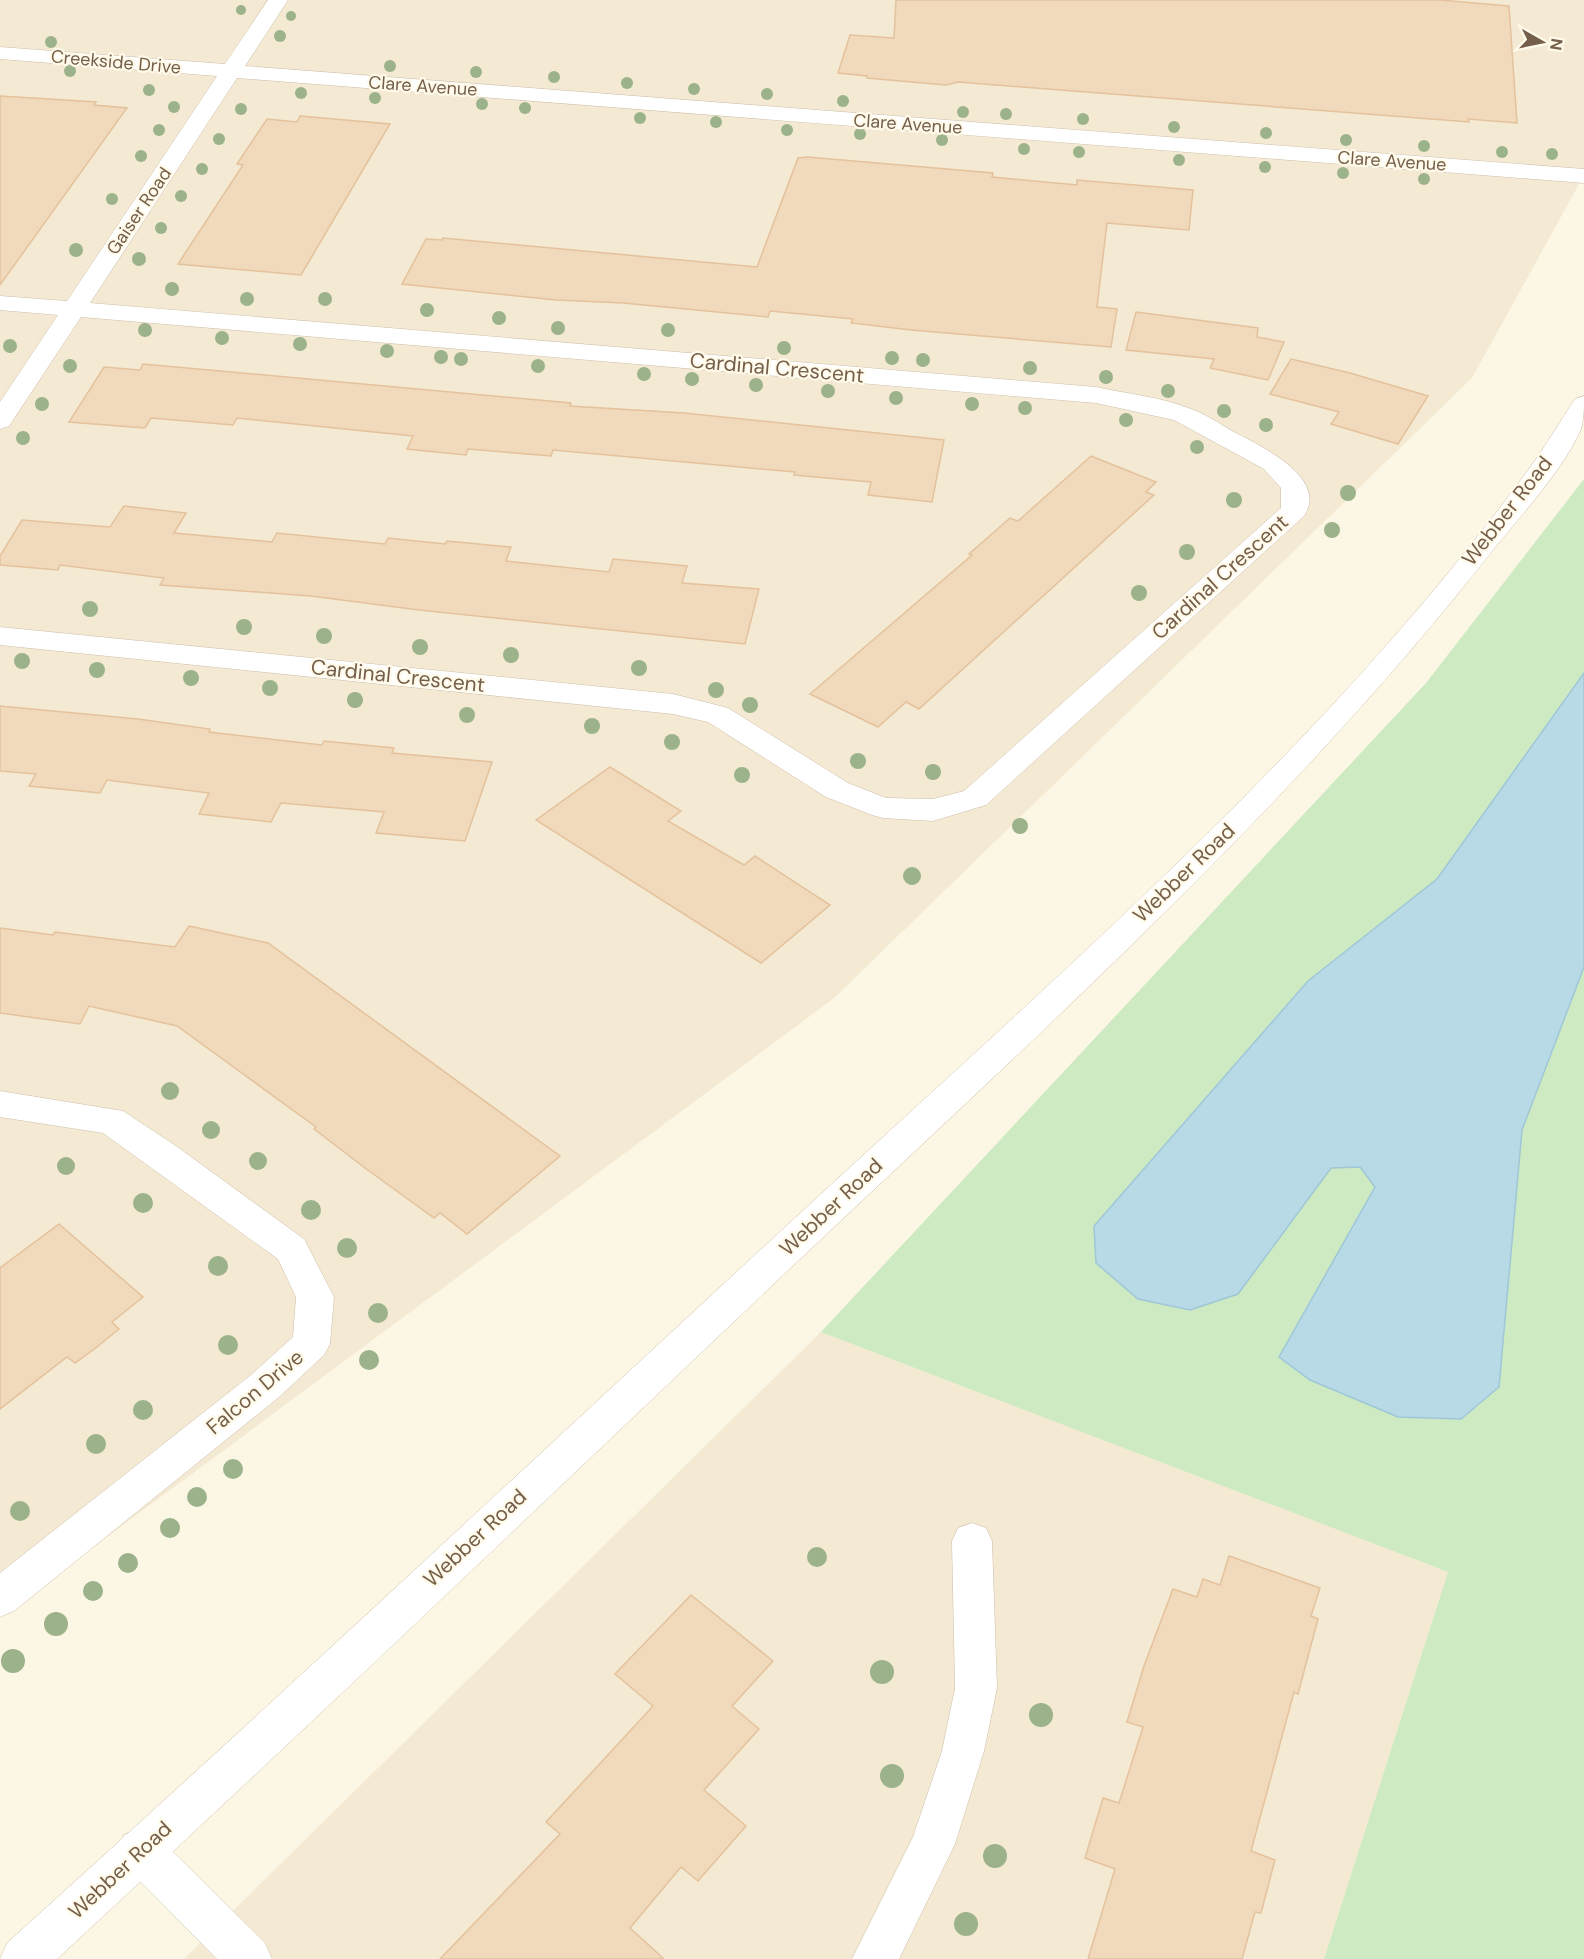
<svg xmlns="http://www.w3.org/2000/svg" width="1584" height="1959" viewBox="0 0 1584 1959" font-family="'DM Sans',sans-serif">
	<rect width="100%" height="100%" fill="#fcf6e4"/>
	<g fill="#f4e9d2">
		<path d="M 0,0 L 1584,0 L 1584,175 L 1472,378 L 833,999 L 0,1616 Z"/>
		<path d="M 821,1332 L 1448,1572 L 1324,1959 L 184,1959 Z"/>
	</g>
	<path fill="#cdeac2" d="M 1584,479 L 1584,1959 L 1324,1959 L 1448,1572 L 821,1332 L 1426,683 Z"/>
	<path fill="#b8d9e6" stroke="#9fc7d7" stroke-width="1.5" d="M 1584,673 L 1584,967 L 1522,1130 L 1499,1387 L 1461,1419 L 1398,1417 L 1310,1380 L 1279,1357 L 1375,1187 L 1360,1167 L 1331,1168 L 1238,1294 L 1190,1310 L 1138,1299 L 1096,1263 L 1094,1226 L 1308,981 L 1437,879 Z"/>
	<g fill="#f1d9bc" stroke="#e4c29c" stroke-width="1.5">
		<path d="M 896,0 L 1440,0 L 1509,6 L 1517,123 L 1468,119 L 1469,122 L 958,82 L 946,85 L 867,78 L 867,76 L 838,73 L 850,35 L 894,38 Z"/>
		<path d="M 0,96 L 96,102 L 94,105 L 127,108 L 0,285 Z"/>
		<path d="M 300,116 L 390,124 L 301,275 L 178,264 L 243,165 L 237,164 L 267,119 L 297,122 Z"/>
		<path d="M 807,157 L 993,173 L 992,177 L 1077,185 L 1077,180 L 1193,190 L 1189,230 L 1107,223 L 1097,307 L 1117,309 L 1111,347 L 911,330 L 851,323 L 853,319 L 770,311 L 768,317 L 623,303 L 556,300 L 402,284 L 426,239 L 442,240 L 443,238 L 757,267 L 798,158 Z"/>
		<path d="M 1136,312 L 1258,328 L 1257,337 L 1284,342 L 1268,380 L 1210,368 L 1214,359 L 1126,350 Z"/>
		<path d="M 1291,359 L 1350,373 L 1428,396 L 1398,444 L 1331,424 L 1339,412 L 1270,394 Z"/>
		<path d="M 143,364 L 571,403 L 570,406 L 684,413 L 944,440 L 932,502 L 868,495 L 871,482 L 794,475 L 795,472 L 553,450 L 551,456 L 468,449 L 466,455 L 407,449 L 413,436 L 237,418 L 233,425 L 151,418 L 145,428 L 69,422 L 104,367 L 140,370 Z"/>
		<path d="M 1091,456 L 1156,482 L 1146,492 L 1154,495 L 919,709 L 906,702 L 878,727 L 810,694 L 972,555 L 969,554 L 1010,518 L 1018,521 Z"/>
		<path d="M 124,506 L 186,513 L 174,533 L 272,542 L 277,533 L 385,544 L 388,538 L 445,544 L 447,541 L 511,547 L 506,561 L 609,572 L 613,559 L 687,566 L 682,583 L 759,589 L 745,644 L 419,610 L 311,596 L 160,585 L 164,578 L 60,565 L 58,570 L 0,565 L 0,556 L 22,520 L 110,527 Z"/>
		<path d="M 0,706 L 138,719 L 210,729 L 209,732 L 322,745 L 324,741 L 394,748 L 392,753 L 492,762 L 465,841 L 376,833 L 384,812 L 281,803 L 271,822 L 199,814 L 209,793 L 107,780 L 100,793 L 29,786 L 36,774 L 0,771 Z"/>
		<path d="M 610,767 L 681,811 L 668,821 L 744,865 L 755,856 L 830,905 L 761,963 L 536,820 Z"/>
		<path d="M 189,926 L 268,943 L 560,1156 L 467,1234 L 440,1213 L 434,1218 L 365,1168 L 314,1129 L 316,1127 L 177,1026 L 89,1006 L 80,1024 L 0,1013 L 0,928 L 53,935 L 55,932 L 175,947 Z"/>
		<path d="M 59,1224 L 143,1297 L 112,1322 L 119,1329 L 97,1347 L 75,1363 L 67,1357 L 0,1409 L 0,1268 Z"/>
		<path d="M 1229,1556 L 1320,1588 L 1311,1616 L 1318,1619 L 1298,1694 L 1294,1692 L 1251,1851 L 1275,1860 L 1261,1913 L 1255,1912 L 1242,1959 L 1088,1959 L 1115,1869 L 1085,1858 L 1103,1798 L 1119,1803 L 1143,1727 L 1127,1722 L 1144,1666 L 1173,1589 L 1197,1597 L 1203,1579 L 1220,1585 Z"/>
		<path d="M 691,1595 L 773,1661 L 732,1706 L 759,1729 L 704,1790 L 746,1826 L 698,1881 L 681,1867 L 630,1928 L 664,1959 L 440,1959 L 560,1834 L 546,1822 L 653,1706 L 615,1674 Z"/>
	</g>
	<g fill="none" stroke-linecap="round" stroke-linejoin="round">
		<defs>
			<g id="minor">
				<path d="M 268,0 L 288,0 L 245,66 L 1584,169 L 1584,183 L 237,78 L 90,303 L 1096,387 C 1127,394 1162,397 1191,409 C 1205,414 1219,423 1232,431 C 1257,444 1330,477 1304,516 L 986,805 L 933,821 L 883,818 L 872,815 L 826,797 L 708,722 L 673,714 L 0,645 L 0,627 L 673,694 L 728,708 L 848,783 L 886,798 L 933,799 L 964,791 L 1281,508 L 1281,488 L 1264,469 L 1174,420 L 1096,403 L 81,317 L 9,426 L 0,429 L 0,402 L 58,315 L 0,310 L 0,296 L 67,301 L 217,76 L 0,59 L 0,47 L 225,64 Z"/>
				<path d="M 0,1091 L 123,1111 L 176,1146 L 304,1239 L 334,1297 L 330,1344 L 324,1355 L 279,1397 L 14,1611 L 0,1617 L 0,1573 L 251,1375 L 293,1337 L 296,1297 L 278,1259 L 103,1133 L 0,1117 Z"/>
				<path d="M 972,1523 L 986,1528 L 992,1541 L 997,1688 L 984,1751 L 955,1844 L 899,1959 L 852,1959 L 913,1837 L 942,1751 L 955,1688 L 952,1541 L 958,1528 Z"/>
				<path d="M 140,1828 L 156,1835 L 265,1943 L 272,1959 L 217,1959 L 124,1865 L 118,1850 L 124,1835 Z"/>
			</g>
			<path id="secondary" d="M 1584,396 C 1584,407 1584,419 1581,429 C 1565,467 1524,512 1497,545 C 1275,829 1000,1068 740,1316 C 513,1531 287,1747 57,1959 L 0,1959 L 7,1943 C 281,1696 551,1443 822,1193 C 1066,968 1329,741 1526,473 C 1544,449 1559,423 1575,399 Z"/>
		</defs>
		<use href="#minor" stroke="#cebfaa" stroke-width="1"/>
		<use href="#secondary" stroke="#d1c0a8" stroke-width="1"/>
		<use href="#minor" fill="#fff" fill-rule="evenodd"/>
		<use href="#secondary" fill="#fff" fill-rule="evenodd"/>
	</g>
	<g fill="#9bb28b">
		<circle cx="241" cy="10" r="5"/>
		<circle cx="291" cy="16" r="5"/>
		<circle cx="280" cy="36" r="6"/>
		<circle cx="51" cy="42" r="6"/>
		<circle cx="390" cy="66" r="6"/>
		<circle cx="70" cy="71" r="6"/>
		<circle cx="476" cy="72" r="6"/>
		<circle cx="554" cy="77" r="6"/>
		<circle cx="627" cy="83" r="6"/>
		<circle cx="694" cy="89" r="6"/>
		<circle cx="149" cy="90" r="6"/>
		<circle cx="301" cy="93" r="6"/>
		<circle cx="767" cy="94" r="6"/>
		<circle cx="375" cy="98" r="6"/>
		<circle cx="843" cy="101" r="6"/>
		<circle cx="482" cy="104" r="6"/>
		<circle cx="174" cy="107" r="6"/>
		<circle cx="525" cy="108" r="6"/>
		<circle cx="241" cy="109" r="6"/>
		<circle cx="963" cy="112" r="6"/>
		<circle cx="1006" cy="114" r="6"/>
		<circle cx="640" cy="118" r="6"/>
		<circle cx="1083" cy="119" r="6"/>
		<circle cx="716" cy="122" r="6"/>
		<circle cx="1174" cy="127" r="6"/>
		<circle cx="159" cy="130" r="6"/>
		<circle cx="787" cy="130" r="6"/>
		<circle cx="1266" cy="133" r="6"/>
		<circle cx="860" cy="134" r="6"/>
		<circle cx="219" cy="139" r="6"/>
		<circle cx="942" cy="140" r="6"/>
		<circle cx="1346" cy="140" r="6"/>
		<circle cx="1424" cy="146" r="6"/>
		<circle cx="1024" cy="149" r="6"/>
		<circle cx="1079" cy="152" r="6"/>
		<circle cx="1502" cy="152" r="6"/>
		<circle cx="1552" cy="154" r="6"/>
		<circle cx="141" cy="156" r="6"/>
		<circle cx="1179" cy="160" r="6"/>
		<circle cx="1265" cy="167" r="6"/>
		<circle cx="202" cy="169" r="6"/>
		<circle cx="1343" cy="173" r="6"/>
		<circle cx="1424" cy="179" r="6"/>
		<circle cx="181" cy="196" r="6"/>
		<circle cx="112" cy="199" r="6"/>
		<circle cx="161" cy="228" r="6"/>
		<circle cx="76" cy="250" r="7"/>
		<circle cx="139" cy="259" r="7"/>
		<circle cx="172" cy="289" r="7"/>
		<circle cx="247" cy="299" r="7"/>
		<circle cx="325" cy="299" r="7"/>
		<circle cx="427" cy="310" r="7"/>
		<circle cx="499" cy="318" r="7"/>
		<circle cx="558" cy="328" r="7"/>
		<circle cx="145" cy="330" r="7"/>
		<circle cx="668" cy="330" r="7"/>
		<circle cx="222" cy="338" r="7"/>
		<circle cx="300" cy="344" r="7"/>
		<circle cx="10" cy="346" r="7"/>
		<circle cx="784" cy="348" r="7"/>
		<circle cx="387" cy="351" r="7"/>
		<circle cx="441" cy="357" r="7"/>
		<circle cx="892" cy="358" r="7"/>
		<circle cx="461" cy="359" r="7"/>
		<circle cx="923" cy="360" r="7"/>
		<circle cx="70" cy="366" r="7"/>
		<circle cx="538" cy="366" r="7"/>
		<circle cx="1030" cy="368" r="7"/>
		<circle cx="644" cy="374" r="7"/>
		<circle cx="1106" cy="377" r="7"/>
		<circle cx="692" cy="379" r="7"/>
		<circle cx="756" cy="385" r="7"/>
		<circle cx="828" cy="391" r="7"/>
		<circle cx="1168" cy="391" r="7"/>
		<circle cx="896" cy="398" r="7"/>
		<circle cx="42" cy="404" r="7"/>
		<circle cx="972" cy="404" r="7"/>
		<circle cx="1025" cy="408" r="7"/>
		<circle cx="1224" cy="411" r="7"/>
		<circle cx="1126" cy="420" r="7"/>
		<circle cx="1266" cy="425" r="7"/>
		<circle cx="23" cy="438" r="7"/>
		<circle cx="1197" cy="447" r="7"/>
		<circle cx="1348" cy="493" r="8"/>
		<circle cx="1234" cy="500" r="8"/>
		<circle cx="1332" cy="530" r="8"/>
		<circle cx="1187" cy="552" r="8"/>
		<circle cx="1139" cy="593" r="8"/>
		<circle cx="90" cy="609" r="8"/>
		<circle cx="244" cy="627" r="8"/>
		<circle cx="324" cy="636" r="8"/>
		<circle cx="420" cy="647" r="8"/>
		<circle cx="511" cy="655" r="8"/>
		<circle cx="22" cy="661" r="8"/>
		<circle cx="639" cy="668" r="8"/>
		<circle cx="97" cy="670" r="8"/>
		<circle cx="191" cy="678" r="8"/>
		<circle cx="270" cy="688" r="8"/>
		<circle cx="716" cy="690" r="8"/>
		<circle cx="355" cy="700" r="8"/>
		<circle cx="750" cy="705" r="8"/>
		<circle cx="467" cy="715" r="8"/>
		<circle cx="592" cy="726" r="8"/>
		<circle cx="672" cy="742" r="8"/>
		<circle cx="858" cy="761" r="8"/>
		<circle cx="933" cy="772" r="8"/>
		<circle cx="742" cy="775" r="8"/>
		<circle cx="1020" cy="826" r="8"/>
		<circle cx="912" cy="876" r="9"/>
		<circle cx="170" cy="1091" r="9"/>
		<circle cx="211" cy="1130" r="9"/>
		<circle cx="258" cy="1161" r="9"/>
		<circle cx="66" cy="1166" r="9"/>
		<circle cx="143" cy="1203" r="10"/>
		<circle cx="311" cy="1210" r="10"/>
		<circle cx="347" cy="1248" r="10"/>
		<circle cx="218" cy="1266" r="10"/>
		<circle cx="378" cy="1313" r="10"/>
		<circle cx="228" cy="1345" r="10"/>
		<circle cx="369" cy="1360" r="10"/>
		<circle cx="143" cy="1410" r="10"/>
		<circle cx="96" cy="1444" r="10"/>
		<circle cx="233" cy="1469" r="10"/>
		<circle cx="197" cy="1497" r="10"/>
		<circle cx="20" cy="1511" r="10"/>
		<circle cx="170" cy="1528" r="10"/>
		<circle cx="817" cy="1557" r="10"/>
		<circle cx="128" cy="1563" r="10"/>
		<circle cx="93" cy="1591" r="10"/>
		<circle cx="56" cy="1624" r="12"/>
		<circle cx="13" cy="1661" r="12"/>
		<circle cx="882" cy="1672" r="12"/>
		<circle cx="1041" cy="1715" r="12"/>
		<circle cx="892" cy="1776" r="12"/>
		<circle cx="995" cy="1856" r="12"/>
		<circle cx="966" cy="1924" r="12"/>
	</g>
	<g text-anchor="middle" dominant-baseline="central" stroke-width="4.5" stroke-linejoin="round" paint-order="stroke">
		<g font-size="18" fill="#755f4a" stroke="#fffaea">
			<text transform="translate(116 62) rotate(5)">Creekside Drive</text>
			<text transform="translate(423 86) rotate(4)">Clare Avenue</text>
			<text transform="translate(908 124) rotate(4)">Clare Avenue</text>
			<text transform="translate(1392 161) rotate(4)">Clare Avenue</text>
			<text transform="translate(139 211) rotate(-56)">Gaiser Road</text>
		</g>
		<g font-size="21" fill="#755f4a" stroke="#fffaea">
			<text transform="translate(777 368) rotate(5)">Cardinal Crescent</text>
			<text transform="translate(1507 511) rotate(-52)">Webber Road</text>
			<text transform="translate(1220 577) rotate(-42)">Cardinal Crescent</text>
			<text transform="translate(398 676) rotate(6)">Cardinal Crescent</text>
			<text transform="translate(1184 873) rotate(-44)">Webber Road</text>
			<text transform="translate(831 1207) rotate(-43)">Webber Road</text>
			<text transform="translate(255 1392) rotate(-40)">Falcon Drive</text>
			<text transform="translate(475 1538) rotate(-43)">Webber Road</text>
			<text transform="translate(120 1870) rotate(-43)">Webber Road</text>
		</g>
	</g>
	<g transform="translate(1542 42) rotate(99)" stroke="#fffaea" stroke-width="4.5" paint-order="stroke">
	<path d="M0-4.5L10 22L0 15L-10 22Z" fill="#755f4a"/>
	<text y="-9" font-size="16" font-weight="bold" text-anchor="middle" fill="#755f4a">N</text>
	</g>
</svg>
